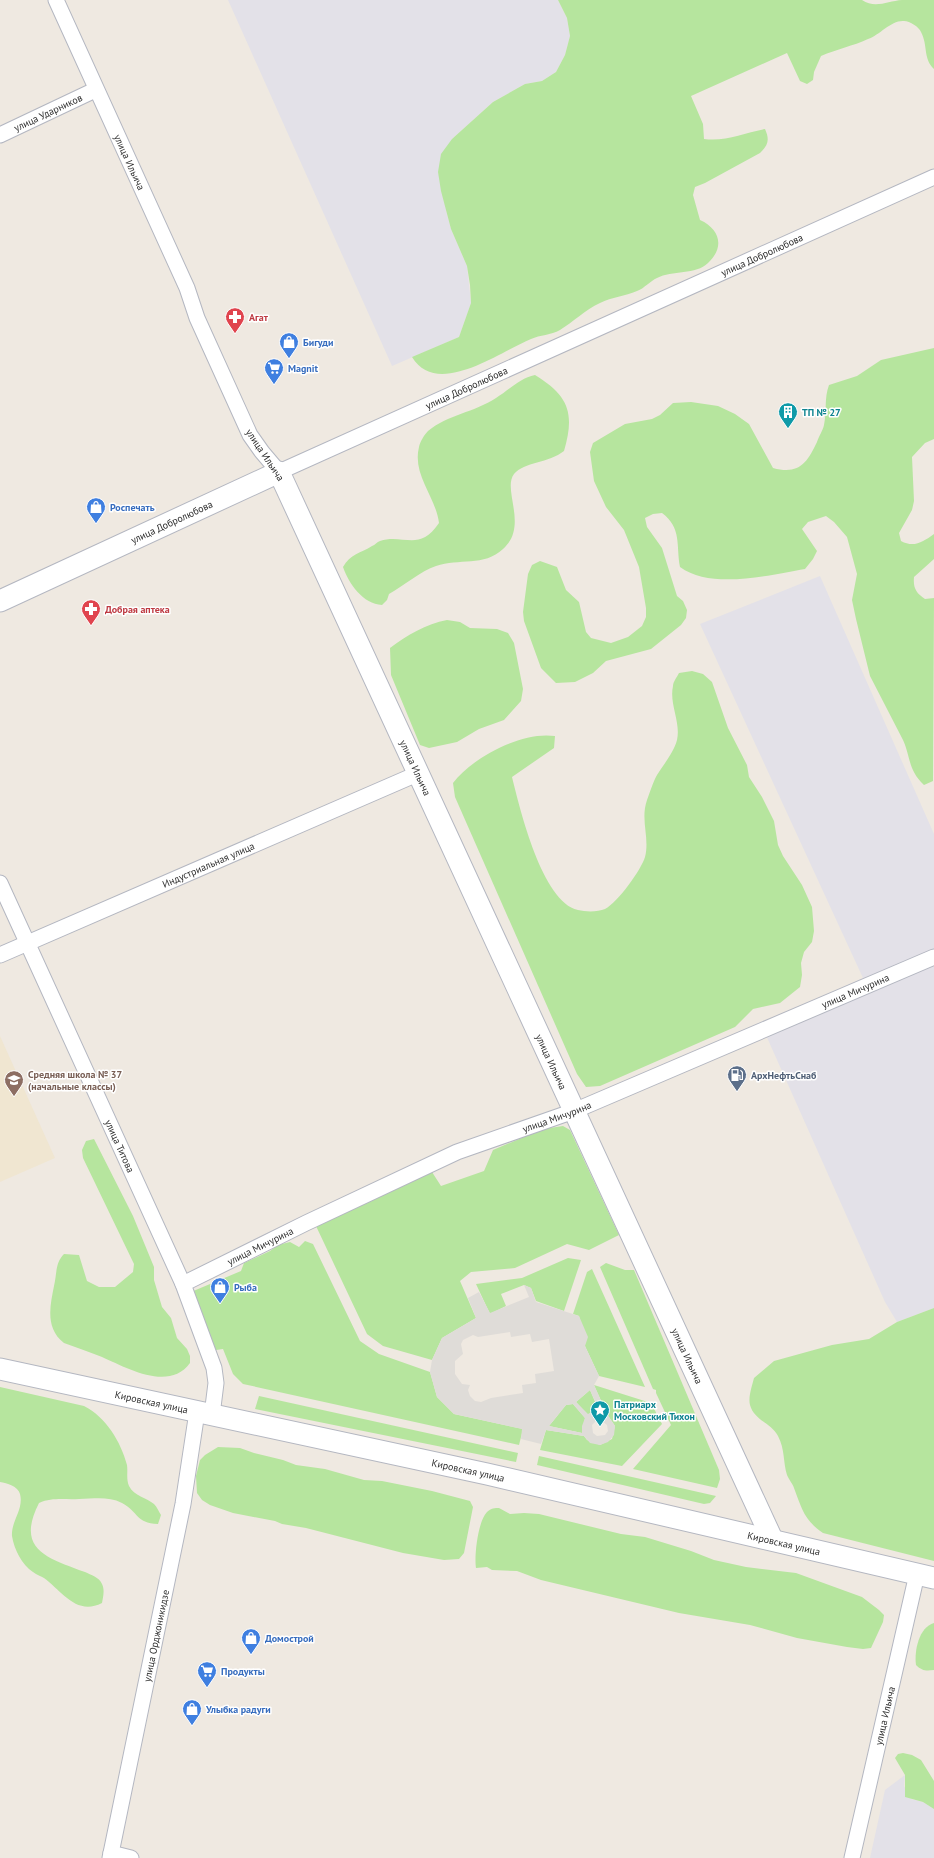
<svg xmlns="http://www.w3.org/2000/svg" width="934" height="1858" viewBox="0 0 934 1858" font-family="'PT Sans',sans-serif">
	<rect width="100%" height="100%" fill="#efe9e1"/>
	<g fill="#e3e1e8">
		<path d="M 228,0 L 558,0 L 567,18 L 570,36 L 565,55 L 556,72 L 542,81 L 525,84 L 493,102 L 452,139 L 446,210 L 451,229 L 467,266 L 471,303 L 459,337 L 392,366 Z"/>
		<path d="M 820,576 L 934,834 L 934,1308 L 897,1322 L 885,1302 L 761,1024 L 863,978 L 700,624 Z"/>
		<path d="M 905,1775 L 904,1786 L 911,1799 L 923,1802 L 934,1809 L 934,1858 L 870,1858 L 885,1790 Z"/>
	</g>
	<path fill="#f0e6d1" d="M 0,1036 L 55,1158 L 0,1182 Z"/>
	<g fill="#b6e59e">
		<path d="M 558,0 L 862,0 C 875,9 888,1 902,0 C 912,0 924,0 934,0 L 934,69 C 923,59 928,45 921,32 C 919,27 910,21 904,21 C 891,20 880,35 868,39 C 853,46 837,49 821,56 L 814,72 L 813,80 L 807,84 L 800,81 L 787,53 L 691,96 L 703,124 L 704,139 C 725,142 744,133 765,129 C 770,140 768,145 760,153 L 705,183 L 695,187 L 693,195 L 700,220 C 720,229 725,247 708,263 C 696,275 672,270 657,278 C 650,281 645,288 637,291 C 625,296 612,297 600,303 C 585,310 573,322 560,330 C 551,335 540,335 531,339 C 501,351 437,399 412,357 L 459,337 L 471,303 L 470,285 L 467,266 L 451,229 L 441,191 L 438,172 L 441,154 L 452,139 L 493,102 L 525,84 L 542,81 L 556,72 L 565,55 L 570,36 L 567,18 Z"/>
		<path d="M 934,348 L 934,439 L 925,443 L 912,457 L 914,501 L 912,510 L 899,533 L 901,541 C 914,548 923,542 934,534 L 934,559 L 914,577 C 913,588 916,593 925,599 L 934,598 L 933,781 L 924,785 C 908,770 911,758 903,740 L 870,676 L 856,619 L 852,600 L 857,574 L 847,537 L 834,522 L 826,516 L 808,522 L 802,529 L 817,551 L 813,559 L 805,569 C 770,575 711,590 680,567 C 676,545 682,528 662,513 L 653,514 L 645,518 L 647,527 L 662,548 L 677,596 L 683,601 L 687,610 L 686,618 L 681,625 L 651,649 L 606,661 L 593,673 L 575,682 L 556,683 L 541,668 L 524,621 L 523,612 L 528,574 L 532,565 L 540,561 L 557,567 L 566,590 L 579,602 L 586,632 L 591,638 L 611,643 L 628,637 L 642,626 L 646,617 L 646,608 L 639,567 L 624,530 L 606,507 L 594,481 L 590,452 L 593,443 L 625,424 L 652,419 L 660,415 L 673,403 L 691,402 L 718,406 L 735,414 L 749,424 L 773,468 C 799,475 807,463 817,442 C 819,436 823,430 824,425 C 827,411 824,398 829,385 L 857,376 L 881,360 Z"/>
		<path d="M 535,375 C 569,396 575,413 564,451 C 549,463 524,462 514,474 C 502,490 529,526 503,549 C 484,567 459,558 436,566 C 421,571 403,586 389,594 L 387,600 L 382,605 C 363,604 349,584 343,567 C 350,554 361,553 372,546 C 375,545 377,542 380,541 C 403,533 419,553 439,523 C 436,497 412,475 419,447 C 420,442 424,435 428,431 C 447,415 475,412 496,398 C 509,390 520,378 535,375 Z"/>
		<path d="M 447,620 L 460,622 L 470,628 L 497,629 L 508,633 L 514,643 L 523,689 L 521,701 L 504,720 L 479,729 L 457,742 L 429,748 L 420,745 L 391,675 L 390,648 C 407,635 426,624 447,620 Z"/>
		<path d="M 692,671 L 703,674 L 712,682 L 728,728 L 747,765 L 749,777 L 762,797 L 774,821 L 778,845 L 783,856 L 802,885 L 812,907 L 814,931 L 812,942 L 804,952 L 801,963 L 802,975 L 800,987 L 780,1003 L 753,1009 L 735,1027 L 600,1086 L 586,1087 L 577,1074 L 455,797 L 453,783 C 473,757 522,731 555,736 L 554,748 L 512,777 C 520,809 542,902 578,910 C 586,912 598,912 605,909 C 618,902 641,870 645,857 C 650,838 640,820 647,800 C 650,792 653,782 657,775 C 664,764 674,752 677,740 C 681,722 669,704 673,686 C 673,682 677,677 679,673 Z"/>
		<path d="M 563,1126 L 570,1130 L 619,1235 L 589,1250 L 567,1244 L 515,1268 L 471,1272 L 460,1281 L 476,1318 L 442,1338 L 432,1360 L 383,1346 L 367,1334 L 316,1226 L 432,1172 L 441,1186 L 484,1171 L 493,1150 L 543,1129 Z"/>
		<path d="M 94,1139 L 133,1216 L 154,1267 L 154,1280 L 162,1307 L 171,1318 L 177,1338 L 187,1349 L 190,1356 L 190,1363 C 169,1392 127,1368 102,1357 C 90,1352 77,1348 64,1343 C 45,1328 50,1306 54,1286 C 57,1274 55,1263 64,1254 L 79,1255 L 87,1281 L 99,1287 L 115,1287 L 133,1272 L 134,1264 L 83,1158 L 82,1150 L 86,1141 Z"/>
		<path d="M 305,1241 L 313,1244 L 360,1341 L 379,1354 L 430,1372 L 437,1397 L 454,1414 L 523,1429 L 519,1445 L 243,1384 L 233,1374 L 223,1349 L 216,1350 L 191,1292 L 241,1271 L 244,1263 L 270,1251 L 278,1245 L 290,1242 L 299,1247 Z"/>
		<path d="M 568,1258 L 581,1260 L 564,1311 L 536,1301 L 531,1288 L 524,1285 L 501,1294 L 506,1306 L 490,1314 L 476,1284 L 522,1278 Z"/>
		<path d="M 606,1263 L 625,1270 L 634,1270 L 719,1470 L 720,1479 L 717,1488 L 633,1469 L 671,1425 L 656,1393 L 656,1390 L 653,1389 L 600,1267 Z"/>
		<path d="M 592,1269 L 645,1387 L 599,1376 L 585,1346 L 579,1316 L 573,1314 L 587,1272 Z"/>
		<path d="M 934,1308 L 934,1561 L 823,1533 C 804,1520 802,1509 794,1488 C 793,1484 789,1480 787,1475 C 783,1462 785,1449 778,1436 C 771,1423 754,1420 750,1405 C 748,1397 752,1386 754,1378 L 774,1361 L 832,1345 L 869,1339 L 897,1322 Z"/>
		<path d="M 594,1385 L 651,1403 L 662,1424 L 622,1466 L 540,1450 L 546,1430 L 584,1436 L 587,1440 L 600,1445 L 612,1439 L 615,1426 L 607,1414 Z"/>
		<path d="M 0,1387 L 84,1406 C 106,1417 121,1442 127,1465 C 128,1472 126,1479 129,1486 C 134,1496 147,1498 154,1504 C 157,1507 159,1512 161,1515 L 158,1524 C 135,1523 139,1512 122,1503 C 108,1496 94,1499 79,1499 C 65,1500 53,1497 39,1503 C 15,1550 48,1558 85,1572 C 91,1575 99,1577 102,1584 C 105,1590 103,1597 102,1603 C 76,1616 62,1591 44,1578 C 41,1576 37,1575 33,1572 C 22,1565 14,1549 12,1536 C 11,1521 24,1509 20,1494 C 18,1486 7,1483 0,1482 Z"/>
		<path d="M 590,1390 L 599,1411 L 588,1415 L 576,1402 Z"/>
		<path d="M 259,1396 L 518,1453 L 516,1462 L 255,1409 Z"/>
		<path d="M 573,1404 L 585,1418 L 582,1433 L 549,1426 L 566,1405 Z"/>
		<path d="M 218,1447 L 240,1448 L 254,1453 L 283,1460 L 296,1465 L 325,1469 L 364,1480 L 382,1481 L 432,1491 L 470,1501 L 473,1507 L 464,1553 L 459,1559 L 444,1560 L 403,1553 L 306,1528 L 282,1524 L 275,1521 L 233,1513 L 210,1505 L 202,1500 L 197,1493 L 196,1476 L 200,1460 L 205,1455 Z"/>
		<path d="M 539,1456 L 716,1496 L 710,1503 L 704,1504 L 537,1465 Z"/>
		<path d="M 499,1508 L 510,1514 L 524,1513 L 539,1514 L 621,1534 L 645,1537 L 691,1551 L 714,1560 L 746,1567 L 796,1573 L 862,1597 L 879,1610 L 884,1615 L 883,1622 L 871,1648 L 863,1649 L 847,1647 L 797,1638 L 750,1625 L 679,1613 L 541,1580 L 517,1571 L 492,1570 L 487,1567 L 476,1568 C 474,1556 478,1521 487,1512 C 491,1508 495,1508 499,1508 Z"/>
		<path d="M 934,1623 L 934,1670 C 926,1671 922,1671 916,1665 C 914,1651 919,1627 934,1623 Z"/>
		<path d="M 903,1753 L 912,1755 L 921,1760 L 934,1781 L 934,1809 L 923,1802 L 905,1797 L 905,1775 L 895,1758 L 898,1754 Z"/>
	</g>
	<path fill="#dfdcd8" fill-rule="evenodd" d="M 524,1285 L 531,1288 L 536,1302 L 579,1316 L 588,1337 L 585,1346 L 599,1376 L 594,1385 L 607,1414 L 615,1426 L 614,1435 L 608,1442 L 600,1445 L 590,1443 L 584,1436 L 546,1430 L 541,1444 L 521,1439 L 522,1429 L 454,1414 L 437,1397 L 430,1372 L 432,1360 L 442,1338 L 476,1318 L 468,1298 L 479,1292 L 490,1313 L 529,1297 ZM 510,1332 L 511,1337 L 530,1334 L 532,1342 L 549,1339 L 554,1371 L 535,1374 L 536,1383 L 522,1385 L 523,1393 L 491,1398 L 481,1402 L 475,1401 L 470,1396 L 468,1390 L 470,1385 L 462,1384 L 455,1374 L 455,1361 L 463,1354 L 461,1344 L 463,1340 L 473,1335 L 478,1337 ZM 590,1390 L 599,1410 L 593,1411 L 588,1414 L 576,1402 ZM 573,1404 L 585,1418 L 582,1426 L 582,1433 L 549,1426 L 566,1405 ZM 601,1420 L 607,1425 L 608,1431 L 605,1435 L 597,1436 L 593,1433 L 592,1425 L 596,1421 Z"/>
	<g fill="none" stroke-linecap="round" stroke-linejoin="round">
		<defs>
			<g id="street">
				<path id="s1" d="M 56,0 L 187,288 L 197,318 L 250,435 L 262,452 L 279,472 L 934,177"/>
				<path id="s2" d="M 0,135 L 95,90"/>
				<path id="s3" d="M 0,883 L 183,1284 L 214,1368 L 216,1383 L 212,1415"/>
				<path id="s4" d="M 0,955 L 417,774"/>
				<path id="s5" d="M 183,1284 L 306,1223 L 457,1152 L 574,1111 L 934,957"/>
				<path d="M 111,1853 L 131,1858"/>
				<path id="s6" d="M 110,1858 L 183,1504 L 197,1412"/>
				<path id="s7" d="M 852,1858 L 917,1574"/>
			</g>
			<g id="secondary">
				<path id="s8" d="M 0,601 L 279,472 L 772,1539"/>
				<path id="s9" d="M 0,1369 L 487,1474 L 934,1578"/>
			</g>
		</defs>
		<use href="#street" stroke="#b4b7c1" stroke-width="17"/>
		<use href="#secondary" stroke="#b4b7c1" stroke-width="23"/>
		<use href="#street" stroke="#fff" stroke-width="15"/>
		<use href="#secondary" stroke="#fff" stroke-width="21"/>
	</g>
	<defs>
		<symbol id="pharmacy-pin" viewBox="-11 -11 22 30"><path d="M0 17L-7.5 6A9.5 9.5 0 1 1 7.5 6Z" fill="#e0444e" stroke="#fff"/><path d="M-2-6h4v4h4v4h-4v4h-4v-4h-4v-4h4Z" fill="#fff"/></symbol>
		<symbol id="shop-pin" viewBox="-11 -11 22 30"><path d="M0 17L-7.5 6A9.5 9.5 0 1 1 7.5 6Z" fill="#3f7fe0" stroke="#fff"/><path d="M-5-2.5h2.3a2.7 3.5 0 0 1 5.4 0H5L5.5 6h-11ZM-1.5-2.5h3a1.5 2.3 0 0 0-3 0Z" fill="#fff"/></symbol>
		<symbol id="supermarket-pin" viewBox="-11 -11 22 30"><path d="M0 17L-7.5 6A9.5 9.5 0 1 1 7.5 6Z" fill="#3f7fe0" stroke="#fff"/><path d="M-6-5.5h2.5l.6 2H6L4.5 2H-2.5L-4.4-4H-6ZM-1.5 3.2a1.3 1.3 0 1 0 .1 0ZM3 3.2a1.3 1.3 0 1 0 .1 0Z" fill="#fff"/></symbol>
		<symbol id="building-pin" viewBox="-11 -11 22 30"><path d="M0 17L-7.5 6A9.5 9.5 0 1 1 7.5 6Z" fill="#0f9aa8" stroke="#fff"/><path d="M-4-6H4V6H1V3H-1V6H-4ZM-2.5-4.3h1.7v1.8h-1.7ZM.8-4.3h1.7v1.8H.8ZM-2.5-1h1.7V.8h-1.7ZM.8-1h1.7V.8H.8Z" fill="#fff"/></symbol>
		<symbol id="fuel-pin" viewBox="-11 -11 22 30"><path d="M0 17L-7.5 6A9.5 9.5 0 1 1 7.5 6Z" fill="#5c6f8a" stroke="#fff"/><path d="M-5.5-6h7V0h2V4h1.3V-2.5L3-4.5l.8-.8L6-3V5H2.5V1h-1V6h-7ZM-4.2-4.7v3.2H.2V-4.7Z" fill="#fff"/></symbol>
		<symbol id="school-pin" viewBox="-11 -11 22 30"><path d="M0 17L-7.5 6A9.5 9.5 0 1 1 7.5 6Z" fill="#8d6e63" stroke="#fff"/><path d="M0-5L7-2L0 1L-7-2ZM-4 1L0 2.5L4 1V4Q0 6-4 4Z" fill="#fff"/></symbol>
		<symbol id="sight-pin" viewBox="-11 -11 22 30"><path d="M0 17L-7.5 6A9.5 9.5 0 1 1 7.5 6Z" fill="#0f9aa8" stroke="#fff"/><path d="M0-6L1.8-2.2L6-1.7L2.9 1.2L3.7 5.4L0 3.3L-3.7 5.4L-2.9 1.2L-6-1.7L-1.8-2.2Z" fill="#fff"/></symbol>
	</defs>
	<g fill-rule="evenodd">
		<use href="#pharmacy-pin" x="224" y="306" width="22" height="30"/>
		<use href="#shop-pin" x="278" y="331" width="22" height="30"/>
		<use href="#supermarket-pin" x="263" y="357" width="22" height="30"/>
		<use href="#building-pin" x="777" y="401" width="22" height="30"/>
		<use href="#shop-pin" x="85" y="496" width="22" height="30"/>
		<use href="#pharmacy-pin" x="80" y="598" width="22" height="30"/>
		<use href="#fuel-pin" x="726" y="1064" width="22" height="30"/>
		<use href="#school-pin" x="3" y="1069" width="22" height="30"/>
		<use href="#shop-pin" x="209" y="1276" width="22" height="30"/>
		<use href="#sight-pin" x="589" y="1399" width="22" height="30"/>
		<use href="#shop-pin" x="240" y="1627" width="22" height="30"/>
		<use href="#supermarket-pin" x="196" y="1660" width="22" height="30"/>
		<use href="#shop-pin" x="181" y="1698" width="22" height="30"/>
	</g>
	<g text-anchor="middle" dominant-baseline="central" stroke-width="3" stroke-linejoin="round" paint-order="stroke">
		<g font-size="10" fill="#2e2e2e" stroke="#fff">
			<text stroke="none"><textPath href="#s2" startOffset="53">улица Ударников</textPath></text>
			<text stroke="none"><textPath href="#s1" startOffset="178">улица Ильича</textPath></text>
			<text stroke="none"><textPath href="#s1" startOffset="1053">улица Добролюбова</textPath></text>
			<text stroke="none"><textPath href="#s1" startOffset="729">улица Добролюбова</textPath></text>
			<text transform="translate(265 455) rotate(56)">улица Ильича</text>
			<text stroke="none"><textPath href="#s8" startOffset="189">улица Добролюбова</textPath></text>
			<text stroke="none"><textPath href="#s8" startOffset="633">улица Ильича</textPath></text>
			<text stroke="none"><textPath href="#s4" startOffset="227">Индустриальная улица</textPath></text>
			<text stroke="none"><textPath href="#s5" startOffset="734">улица Мичурина</textPath></text>
			<text stroke="none"><textPath href="#s8" startOffset="957">улица Ильича</textPath></text>
			<text stroke="none"><textPath href="#s5" startOffset="410">улица Мичурина</textPath></text>
			<text stroke="none"><textPath href="#s3" startOffset="289">улица Титова</textPath></text>
			<text stroke="none"><textPath href="#s5" startOffset="86">улица Мичурина</textPath></text>
			<text stroke="none"><textPath href="#s8" startOffset="1281">улица Ильича</textPath></text>
			<text stroke="none"><textPath href="#s9" startOffset="155">Кировская улица</textPath></text>
			<text stroke="none"><textPath href="#s9" startOffset="479">Кировская улица</textPath></text>
			<text stroke="none"><textPath href="#s9" startOffset="803">Кировская улица</textPath></text>
			<text stroke="none"><textPath href="#s6" startOffset="227">улица Орджоникидзе</textPath></text>
			<text stroke="none"><textPath href="#s7" startOffset="146">улица Ильича</textPath></text>
		</g>
		<g font-size="10" font-weight="bold" fill="#be3a42" stroke="#fff" text-anchor="start">
			<text x="249" y="317">Агат</text>
			<text x="105" y="609">Добрая аптека</text>
		</g>
		<g font-size="10" font-weight="bold" fill="#366cbe" stroke="#fff" text-anchor="start">
			<text x="303" y="342">Бигуди</text>
			<text x="288" y="368">Magnit</text>
			<text x="110" y="507">Роспечать</text>
			<text x="234" y="1287">Рыба</text>
			<text x="265" y="1638">Домострой</text>
			<text x="221" y="1671">Продукты</text>
			<text x="206" y="1709">Улыбка радуги</text>
		</g>
		<g font-size="10" font-weight="bold" fill="#0d838f" stroke="#fff" text-anchor="start">
			<text x="802" y="412">ТП № 27</text>
			<text x="614" y="1404">Патриарх<tspan x="614" dy="12">Московский Тихон</tspan></text>
		</g>
		<g font-size="10" font-weight="bold" fill="#785e54" stroke="#fff" text-anchor="start">
			<text x="28" y="1074">Средняя школа № 37<tspan x="28" dy="12">(начальные классы)</tspan></text>
		</g>
		<g font-size="10" font-weight="bold" fill="#4e5e75" stroke="#fff" text-anchor="start">
			<text x="751" y="1075">АрхНефтьСнаб</text>
		</g>
	</g>
</svg>
